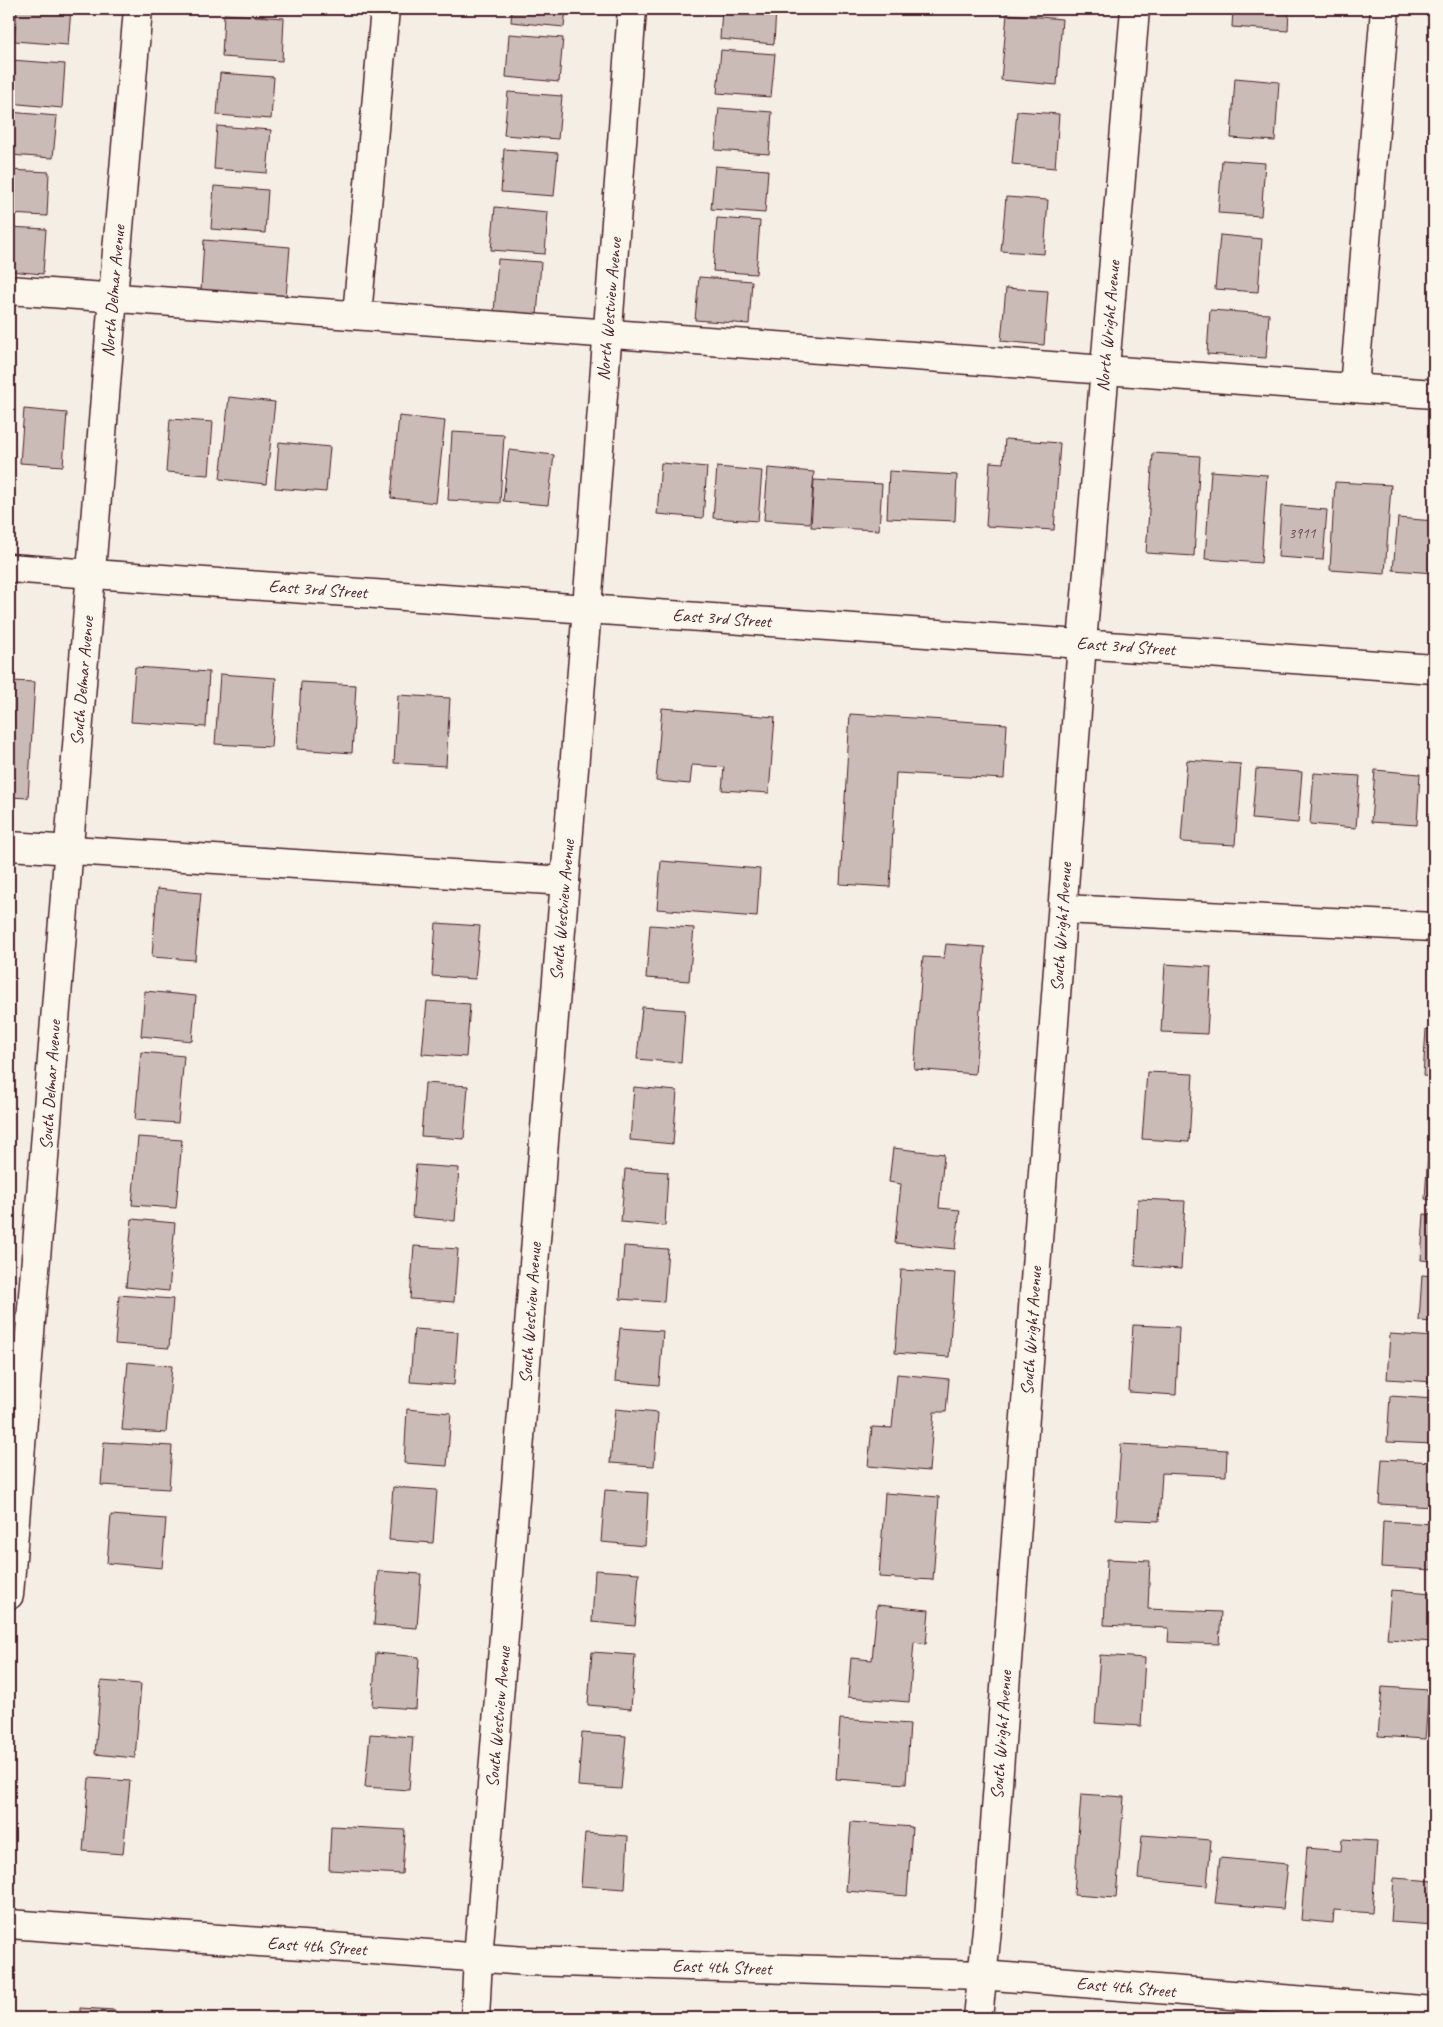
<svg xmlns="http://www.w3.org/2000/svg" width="1443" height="2027" viewBox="0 0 1443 2027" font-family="Caveat,sans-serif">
	<rect width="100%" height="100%" fill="#f4eee4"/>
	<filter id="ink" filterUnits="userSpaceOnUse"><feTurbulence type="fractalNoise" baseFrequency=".02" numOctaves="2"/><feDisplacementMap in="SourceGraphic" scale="10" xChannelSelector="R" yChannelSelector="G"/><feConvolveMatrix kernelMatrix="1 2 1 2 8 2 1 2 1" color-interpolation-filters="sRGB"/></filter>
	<g filter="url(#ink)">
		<g fill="#cabbb6" stroke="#4a1f2b">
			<path d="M 17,9 L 71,9 L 68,45 L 14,41 Z"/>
			<path d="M 512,9 L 566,9 L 564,27 L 511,22 Z"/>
			<path d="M 722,9 L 776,9 L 774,44 L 720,39 Z"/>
			<path d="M 1233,9 L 1289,9 L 1288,31 L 1232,27 Z"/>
			<path d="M 224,14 L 284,18 L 282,61 L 222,57 Z"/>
			<path d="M 1007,14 L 1062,19 L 1057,85 L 1001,80 Z"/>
			<path d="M 509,34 L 563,38 L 559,82 L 506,77 Z"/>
			<path d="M 721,50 L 775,54 L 771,97 L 717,93 Z"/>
			<path d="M 11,60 L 65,64 L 62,108 L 9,103 Z"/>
			<path d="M 220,73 L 274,77 L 271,119 L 217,115 Z"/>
			<path d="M 1235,78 L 1279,82 L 1275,141 L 1231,138 Z"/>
			<path d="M 508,92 L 562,96 L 558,139 L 504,135 Z"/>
			<path d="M 719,108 L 772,112 L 769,154 L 715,150 Z"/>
			<path d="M 1017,111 L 1059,114 L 1055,168 L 1012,164 Z"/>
			<path d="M 9,112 L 57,116 L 53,158 L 9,155 Z"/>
			<path d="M 217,126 L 271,130 L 267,173 L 214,169 Z"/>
			<path d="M 504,149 L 558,153 L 554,196 L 501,192 Z"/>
			<path d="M 1222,160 L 1265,163 L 1261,216 L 1218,213 Z"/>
			<path d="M 715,166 L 768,170 L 765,213 L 711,209 Z"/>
			<path d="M 9,170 L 49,172 L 47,216 L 9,214 Z"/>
			<path d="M 214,186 L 268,190 L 265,233 L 211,229 Z"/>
			<path d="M 1006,197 L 1048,200 L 1044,254 L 1001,251 Z"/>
			<path d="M 495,207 L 548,212 L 545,254 L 491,250 Z"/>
			<path d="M 717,218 L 760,221 L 756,274 L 713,271 Z"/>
			<path d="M 9,227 L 46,229 L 43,274 L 9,271 Z"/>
			<path d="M 1220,235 L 1262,239 L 1258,292 L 1215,289 Z"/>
			<path d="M 204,240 L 290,247 L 286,297 L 201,291 Z"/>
			<path d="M 498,259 L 541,262 L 537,316 L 494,313 Z"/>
			<path d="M 699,277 L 752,281 L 749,324 L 695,320 Z"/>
			<path d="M 1006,288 L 1048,291 L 1044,345 L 1001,341 Z"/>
			<path d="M 1210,310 L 1269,314 L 1266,358 L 1207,354 Z"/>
			<path d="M 229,397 L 275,402 L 266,484 L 220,479 Z"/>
			<path d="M 24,409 L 67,413 L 63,466 L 20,463 Z"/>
			<path d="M 399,416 L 445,421 L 436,503 L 391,498 Z"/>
			<path d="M 170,419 L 213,422 L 209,475 L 166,472 Z"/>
			<path d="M 452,432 L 504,435 L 500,503 L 448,500 Z"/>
			<path d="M 1005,439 L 1060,443 L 1054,530 L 986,526 L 990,462 L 1003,463 Z"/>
			<path d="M 279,442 L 330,447 L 326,492 L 275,488 Z"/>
			<path d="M 509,450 L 554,455 L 548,505 L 503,501 Z"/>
			<path d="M 1153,453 L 1200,456 L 1194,556 L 1146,553 Z"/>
			<path d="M 661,463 L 707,467 L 703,518 L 657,514 Z"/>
			<path d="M 717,467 L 762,471 L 758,521 L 713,518 Z"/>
			<path d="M 768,468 L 814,472 L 810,523 L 764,520 Z"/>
			<path d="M 889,471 L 957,475 L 955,521 L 887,518 Z"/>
			<path d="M 1211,471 L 1267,475 L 1261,563 L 1205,559 Z"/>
			<path d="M 814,480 L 882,484 L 879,530 L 811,527 Z"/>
			<path d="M 1335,482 L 1391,485 L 1385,574 L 1330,570 Z"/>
			<path d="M 1281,506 L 1327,510 L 1323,560 L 1278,557 Z"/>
			<path d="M 1398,518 L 1434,521 L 1434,573 L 1393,570 Z"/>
			<path d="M 135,667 L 209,672 L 206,727 L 131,722 Z"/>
			<path d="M 220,674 L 276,678 L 271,747 L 215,744 Z"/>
			<path d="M 9,681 L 35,682 L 28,798 L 9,797 Z"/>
			<path d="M 301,682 L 356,685 L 352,753 L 297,749 Z"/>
			<path d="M 398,695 L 450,698 L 446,766 L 394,763 Z"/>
			<path d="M 662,708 L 775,717 L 769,793 L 722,790 L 724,767 L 692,765 L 690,784 L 656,781 Z"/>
			<path d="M 850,714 L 1007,724 L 1004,779 L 896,773 L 890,887 L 840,884 Z"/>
			<path d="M 1187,760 L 1241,764 L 1235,845 L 1181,842 Z"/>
			<path d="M 1256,769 L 1302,772 L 1298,823 L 1252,819 Z"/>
			<path d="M 1375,770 L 1420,774 L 1417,825 L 1371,822 Z"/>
			<path d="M 1314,773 L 1360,776 L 1356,828 L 1310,824 Z"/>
			<path d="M 661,861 L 760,869 L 757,917 L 657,909 Z"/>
			<path d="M 157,889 L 201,893 L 195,960 L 152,957 Z"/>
			<path d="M 436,923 L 480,926 L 475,979 L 432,976 Z"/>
			<path d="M 650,925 L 694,928 L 689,981 L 646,978 Z"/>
			<path d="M 946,944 L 985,947 L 975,1074 L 914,1069 L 923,957 L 944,958 Z"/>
			<path d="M 1165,964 L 1211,967 L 1207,1034 L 1161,1032 Z"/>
			<path d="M 145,991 L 196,996 L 192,1041 L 141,1036 Z"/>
			<path d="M 427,1001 L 470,1004 L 466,1057 L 422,1054 Z"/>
			<path d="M 642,1007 L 685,1010 L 681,1063 L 637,1059 Z"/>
			<path d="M 1426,1029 L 1434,1030 L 1434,1077 L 1423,1076 Z"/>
			<path d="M 141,1052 L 184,1056 L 178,1123 L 135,1120 Z"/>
			<path d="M 1147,1072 L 1193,1074 L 1189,1142 L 1142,1139 Z"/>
			<path d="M 425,1083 L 468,1086 L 464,1139 L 421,1136 Z"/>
			<path d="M 634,1087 L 677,1091 L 673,1144 L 630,1140 Z"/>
			<path d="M 1431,1091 L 1434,1092 L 1434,1138 L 1429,1138 Z"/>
			<path d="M 138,1137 L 182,1140 L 176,1208 L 132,1205 Z"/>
			<path d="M 893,1148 L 944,1154 L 939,1208 L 960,1210 L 955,1249 L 895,1243 L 901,1184 L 889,1182 Z"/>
			<path d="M 1428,1153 L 1434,1153 L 1434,1200 L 1425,1199 Z"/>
			<path d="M 416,1165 L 459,1168 L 455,1221 L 412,1217 Z"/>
			<path d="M 625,1169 L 668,1172 L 665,1226 L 621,1222 Z"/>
			<path d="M 1138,1199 L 1185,1201 L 1181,1269 L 1135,1266 Z"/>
			<path d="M 1424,1214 L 1434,1215 L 1434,1261 L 1421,1260 Z"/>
			<path d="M 132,1219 L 175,1223 L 169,1291 L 126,1287 Z"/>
			<path d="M 414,1246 L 458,1249 L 454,1302 L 410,1299 Z"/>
			<path d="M 624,1246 L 668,1249 L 664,1302 L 620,1299 Z"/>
			<path d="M 901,1270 L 955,1273 L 949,1357 L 895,1353 Z"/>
			<path d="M 1422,1275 L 1434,1276 L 1434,1322 L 1419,1321 Z"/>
			<path d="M 119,1295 L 173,1299 L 169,1348 L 115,1344 Z"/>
			<path d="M 1133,1325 L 1179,1327 L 1176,1395 L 1129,1392 Z"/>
			<path d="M 620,1328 L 663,1331 L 659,1385 L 615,1381 Z"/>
			<path d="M 414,1329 L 458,1332 L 454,1385 L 410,1382 Z"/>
			<path d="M 1390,1334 L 1434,1337 L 1434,1382 L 1387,1379 Z"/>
			<path d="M 128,1362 L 172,1366 L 166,1433 L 122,1430 Z"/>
			<path d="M 897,1374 L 949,1379 L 946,1412 L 934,1412 L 929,1471 L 868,1466 L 872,1427 L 892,1428 Z"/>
			<path d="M 1390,1396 L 1434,1399 L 1434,1444 L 1387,1442 Z"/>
			<path d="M 407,1409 L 451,1413 L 447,1466 L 404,1463 Z"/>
			<path d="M 615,1409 L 658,1413 L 654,1466 L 610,1463 Z"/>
			<path d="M 104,1442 L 172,1446 L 169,1489 L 101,1485 Z"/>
			<path d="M 1121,1444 L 1227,1450 L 1226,1476 L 1162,1473 L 1159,1521 L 1116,1519 Z"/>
			<path d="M 1382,1459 L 1434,1462 L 1434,1507 L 1379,1504 Z"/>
			<path d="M 393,1487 L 437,1490 L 433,1543 L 389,1540 Z"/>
			<path d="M 605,1490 L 648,1493 L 645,1546 L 601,1542 Z"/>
			<path d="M 885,1493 L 939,1497 L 933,1580 L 879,1577 Z"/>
			<path d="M 111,1515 L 166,1519 L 162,1568 L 107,1563 Z"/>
			<path d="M 1383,1521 L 1434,1524 L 1434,1570 L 1381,1567 Z"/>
			<path d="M 1107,1559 L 1150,1561 L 1148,1609 L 1221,1612 L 1219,1644 L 1168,1642 L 1169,1628 L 1104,1625 Z"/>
			<path d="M 595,1570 L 639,1573 L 635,1626 L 592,1622 Z"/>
			<path d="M 378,1571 L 421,1574 L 417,1628 L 374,1625 Z"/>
			<path d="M 1391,1590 L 1434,1593 L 1434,1642 L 1387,1639 Z"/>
			<path d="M 877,1605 L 929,1610 L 926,1644 L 914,1642 L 909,1702 L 848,1697 L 851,1658 L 872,1660 Z"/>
			<path d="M 592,1652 L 635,1655 L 631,1709 L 588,1705 Z"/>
			<path d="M 376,1653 L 419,1657 L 416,1709 L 372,1706 Z"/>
			<path d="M 1100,1655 L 1145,1658 L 1141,1726 L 1095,1723 Z"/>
			<path d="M 101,1681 L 141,1684 L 135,1758 L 95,1754 Z"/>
			<path d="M 1382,1687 L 1429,1690 L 1425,1739 L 1378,1736 Z"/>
			<path d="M 840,1719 L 910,1724 L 906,1784 L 836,1779 Z"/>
			<path d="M 582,1733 L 626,1736 L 621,1789 L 578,1786 Z"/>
			<path d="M 370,1734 L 413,1737 L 409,1790 L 365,1787 Z"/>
			<path d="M 89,1778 L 130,1781 L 123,1854 L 83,1851 Z"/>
			<path d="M 1081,1794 L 1124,1797 L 1116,1898 L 1074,1895 Z"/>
			<path d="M 851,1822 L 912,1827 L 907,1896 L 846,1891 Z"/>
			<path d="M 331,1826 L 405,1830 L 402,1874 L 329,1870 Z"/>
			<path d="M 585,1833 L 628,1836 L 625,1889 L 581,1886 Z"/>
			<path d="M 1142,1835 L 1211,1840 L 1207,1886 L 1138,1879 Z"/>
			<path d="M 1342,1839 L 1377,1841 L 1372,1913 L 1334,1910 L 1333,1923 L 1301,1920 L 1307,1848 L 1341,1851 Z"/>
			<path d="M 1220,1858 L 1288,1864 L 1283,1909 L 1215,1903 Z"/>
			<path d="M 1394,1878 L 1434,1881 L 1434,1925 L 1391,1922 Z"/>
			<path d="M 80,2008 L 115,2010 L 114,2018 L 80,2018 Z"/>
		</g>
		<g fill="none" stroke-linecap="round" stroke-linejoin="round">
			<defs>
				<g id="minor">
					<path d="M 9,290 L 1434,394"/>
					<path d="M 357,315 L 385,9"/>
					<path d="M 1354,388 L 1385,9"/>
					<path d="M 9,846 L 565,881"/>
					<path d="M 1063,909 L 1434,927"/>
					<path d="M 9,1595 L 113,297 L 138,9"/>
					<path d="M 9,1924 L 526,1961 L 981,1975 L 1434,2011"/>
					<path d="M 475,2018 L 478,1958 L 587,608 L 632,9"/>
					<path d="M 978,2018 L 988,1919 L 1082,643 L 1135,9"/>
				</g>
				<path id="major" d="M 9,568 L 1434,669"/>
			</defs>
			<use href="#minor" stroke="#4a1f2b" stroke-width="31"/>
			<use href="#major" stroke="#4a1f2b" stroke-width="31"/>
			<use href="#minor" stroke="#fbf7ec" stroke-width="28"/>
			<use href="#major" stroke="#fbf7ec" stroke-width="28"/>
		</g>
	</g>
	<g text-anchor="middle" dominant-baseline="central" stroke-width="4" stroke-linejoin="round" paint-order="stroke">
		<g font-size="15" fill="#6a464e">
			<text x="1302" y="533">3911</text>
		</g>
		<g font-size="18" fill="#4a1f2b" stroke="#fbf7ec">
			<text transform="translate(113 291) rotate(-85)">North Delmar Avenue</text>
			<text transform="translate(609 309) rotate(-85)">North Westview Avenue</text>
			<text transform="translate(1108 326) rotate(-85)">North Wright Avenue</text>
			<text transform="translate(318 589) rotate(4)">East 3rd Street</text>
			<text transform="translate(722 618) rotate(4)">East 3rd Street</text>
			<text transform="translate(1126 646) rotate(4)">East 3rd Street</text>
			<text transform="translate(82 681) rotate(-85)">South Delmar Avenue</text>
			<text transform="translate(562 910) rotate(-85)">South Westview Avenue</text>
			<text transform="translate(1061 927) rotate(-86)">South Wright Avenue</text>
			<text transform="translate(50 1085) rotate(-86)">South Delmar Avenue</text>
			<text transform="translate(530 1313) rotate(-86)">South Westview Avenue</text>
			<text transform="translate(1031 1331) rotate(-86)">South Wright Avenue</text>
			<text transform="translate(498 1717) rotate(-85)">South Westview Avenue</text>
			<text transform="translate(1001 1735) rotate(-86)">South Wright Avenue</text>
			<text transform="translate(317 1946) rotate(4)">East 4th Street</text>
			<text transform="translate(722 1967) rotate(2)">East 4th Street</text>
			<text transform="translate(1126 1987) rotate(5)">East 4th Street</text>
		</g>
	</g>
	<rect width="1443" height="2027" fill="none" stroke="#fbf7ec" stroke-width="30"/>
	<rect x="15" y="15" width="1413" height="1997" fill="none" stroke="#4a1f2b" stroke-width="2" filter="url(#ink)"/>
</svg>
